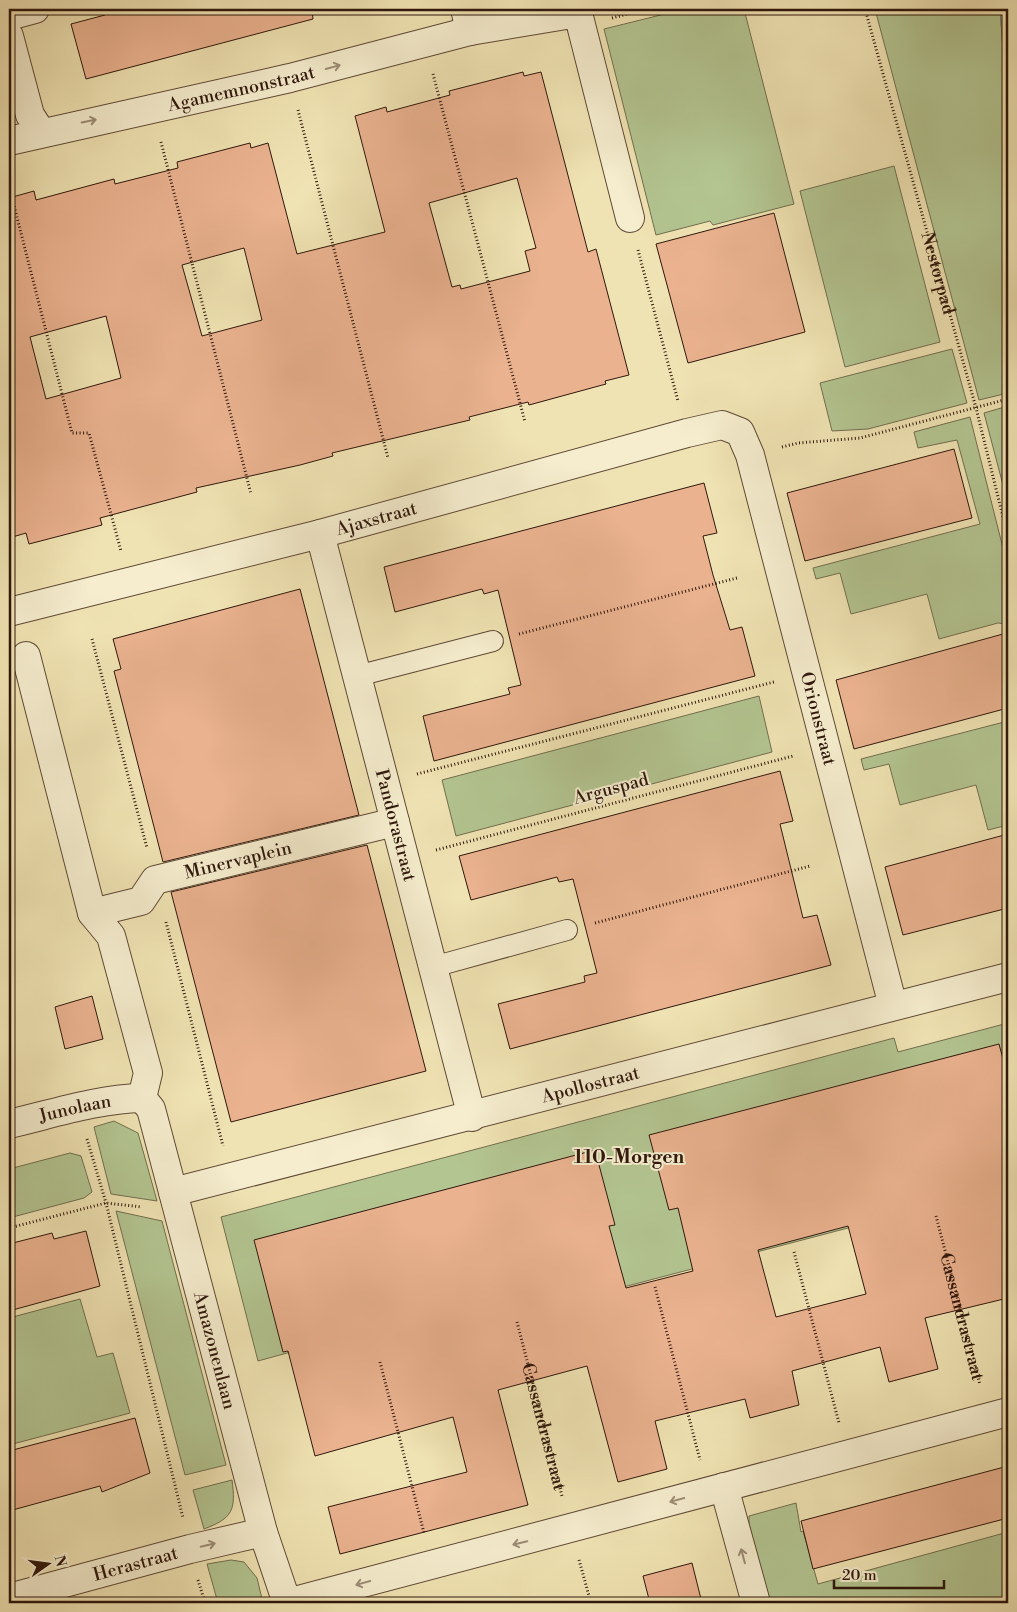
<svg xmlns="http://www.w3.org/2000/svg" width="1017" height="1612" viewBox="0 0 1017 1612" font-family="'Libre Bodoni',serif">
	<rect width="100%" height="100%" fill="#f0e3b3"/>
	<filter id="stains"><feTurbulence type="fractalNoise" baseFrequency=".004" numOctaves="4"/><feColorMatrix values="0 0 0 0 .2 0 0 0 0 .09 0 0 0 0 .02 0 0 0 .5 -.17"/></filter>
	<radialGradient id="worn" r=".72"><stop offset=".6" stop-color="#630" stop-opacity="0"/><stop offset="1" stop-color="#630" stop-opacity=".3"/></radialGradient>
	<g fill="#b3c591" stroke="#716e4e">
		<path d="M 685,9 L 744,9 L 794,204 L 713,225 L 710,221 L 656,235 L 604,29 Z"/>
		<path d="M 875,9 L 1000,9 L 1008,116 L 1008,393 L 979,400 Z"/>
		<path d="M 894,166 L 940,342 L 845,367 L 800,191 Z"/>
		<path d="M 952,349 L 967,403 L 868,429 L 832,431 L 820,383 Z"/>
		<path d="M 1008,406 L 1008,504 L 984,413 Z"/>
		<path d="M 970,417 L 1008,568 L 1008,628 L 1007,624 L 998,623 L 939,639 L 927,594 L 851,614 L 840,573 L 816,579 L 813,568 L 980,524 L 957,440 L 918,448 L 914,432 Z"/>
		<path d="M 759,696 L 772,752 L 456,836 L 442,780 Z"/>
		<path d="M 1008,721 L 1008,825 L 988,830 L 976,785 L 900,805 L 889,764 L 864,770 L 861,759 Z"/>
		<path d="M 1008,1023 L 1008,1186 L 315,1368 L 309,1347 L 258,1361 L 221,1217 L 894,1038 L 898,1052 Z"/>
		<path d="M 114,1121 L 138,1133 L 157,1201 L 111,1194 L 94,1127 Z"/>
		<path d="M 70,1153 L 81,1156 L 92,1192 L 84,1198 L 9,1218 L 9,1169 Z"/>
		<path d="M 116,1211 L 162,1221 L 226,1465 L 185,1475 Z"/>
		<path d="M 80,1299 L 97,1357 L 113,1353 L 130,1413 L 9,1445 L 9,1318 Z"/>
		<path d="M 232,1480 C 236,1510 233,1518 204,1529 L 193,1490 Z"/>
		<path d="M 796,1503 L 801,1532 L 803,1531 L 818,1584 L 1008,1532 L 1008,1603 L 770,1603 L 749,1524 L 749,1516 Z"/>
		<path d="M 231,1560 L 244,1562 L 257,1578 L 263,1603 L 218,1603 L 207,1564 Z"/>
	</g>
	<path fill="#9cbdb4" stroke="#707b71" d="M 1000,9 L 1008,9 L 1008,116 Z"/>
	<g fill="#eab28f" stroke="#2f170c" fill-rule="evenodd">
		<path d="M 104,9 L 312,9 L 313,19 L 86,79 L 71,24 L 105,15 Z"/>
		<path d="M 523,72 L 524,76 L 541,72 L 588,252 L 596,249 L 629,375 L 605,381 L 606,384 L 529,405 L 528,402 L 469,417 L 470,420 L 332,453 L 333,456 L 300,465 L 196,488 L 197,492 L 100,518 L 102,525 L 29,544 L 26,533 L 9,538 L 9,198 L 34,191 L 36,200 L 114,179 L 115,184 L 178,168 L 177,162 L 250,143 L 251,148 L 268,143 L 297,254 L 385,232 L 355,116 L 386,107 L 387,112 L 450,95 L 449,91 ZM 517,178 L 536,248 L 525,251 L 530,271 L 461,289 L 460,285 L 452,287 L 429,203 ZM 244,248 L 262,320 L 202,336 L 182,265 ZM 106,316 L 121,378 L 46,399 L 30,337 Z"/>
		<path d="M 774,213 L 805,332 L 688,363 L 656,244 Z"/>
		<path d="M 954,449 L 972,518 L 805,561 L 787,493 Z"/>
		<path d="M 704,483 L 717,533 L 703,536 L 713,575 L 730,630 L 742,627 L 755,676 L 434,761 L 423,716 L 510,694 L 508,688 L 521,685 L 498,590 L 484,594 L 482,589 L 395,612 L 384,567 Z"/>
		<path d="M 300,589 L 359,815 L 163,862 L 114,671 L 121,669 L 113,639 Z"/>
		<path d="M 1003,634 L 1008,655 L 1008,708 L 854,749 L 836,680 Z"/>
		<path d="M 780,771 L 793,821 L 780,824 L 803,918 L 817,915 L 831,965 L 510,1049 L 498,1004 L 585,982 L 584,976 L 597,973 L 573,879 L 559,882 L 557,877 L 471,900 L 459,856 Z"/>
		<path d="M 1008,834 L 1008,908 L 903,935 L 885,867 Z"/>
		<path d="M 367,845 L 426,1071 L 231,1122 L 171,892 Z"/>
		<path d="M 92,996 L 103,1039 L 65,1049 L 55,1007 Z"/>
		<path d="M 999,1044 L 1008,1078 L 1008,1298 L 925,1318 L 938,1369 L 889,1382 L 880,1347 L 792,1371 L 799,1405 L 750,1418 L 745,1399 L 655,1421 L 667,1469 L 618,1482 L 587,1366 L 498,1390 L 528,1505 L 340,1554 L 328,1507 L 467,1472 L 453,1417 L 315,1456 L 288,1351 L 283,1352 L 254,1240 L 595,1150 L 615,1225 L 609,1226 L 626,1288 L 693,1271 L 678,1208 L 669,1210 L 649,1135 ZM 848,1226 L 866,1294 L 776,1317 L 758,1250 Z"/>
		<path d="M 86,1231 L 100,1286 L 9,1311 L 9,1244 L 52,1233 L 54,1239 Z"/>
		<path d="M 135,1418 L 150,1473 L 102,1492 L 100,1486 L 9,1511 L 9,1451 Z"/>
		<path d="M 1008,1466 L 1008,1518 L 813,1569 L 801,1521 Z"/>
		<path d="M 692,1563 L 702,1603 L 650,1603 L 643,1576 Z"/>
	</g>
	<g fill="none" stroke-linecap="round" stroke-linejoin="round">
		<defs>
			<g id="lane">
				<path d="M 357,676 L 493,641"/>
				<path d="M 433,967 L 567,930"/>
			</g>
			<g id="street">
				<path d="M 465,9 L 470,31"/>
				<path d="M 9,16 L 35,9"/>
				<path d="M 9,36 L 30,115 L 41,132"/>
				<path id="s4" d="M 9,141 L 290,78 L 470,31 L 578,13 L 630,218"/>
				<path id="s5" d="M 320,534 L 472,1117"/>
				<path id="s6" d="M 9,612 L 320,534 L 687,433 L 722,425 L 740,432 L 750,455 L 893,1006"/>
				<path d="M 26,656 L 92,913 L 111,936 L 148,1073 L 142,1098"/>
				<path id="s7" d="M 92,913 L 141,901 L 155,880 L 395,822"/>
				<path id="s8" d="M 142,1098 L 151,1109 L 263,1532 L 287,1603"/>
				<path id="s9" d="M 9,1124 C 52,1114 97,1099 142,1098"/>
				<path id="s10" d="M 173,1192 L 1008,977"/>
				<path d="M 724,1487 L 756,1603"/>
				<path id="s11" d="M 9,1598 L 190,1549 L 263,1532"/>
				<path d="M 287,1603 L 1008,1412"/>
			</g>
		</defs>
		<use href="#lane" stroke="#5f4a36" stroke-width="22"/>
		<use href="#street" stroke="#5f4a36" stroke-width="30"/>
		<g stroke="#2f170c" stroke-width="3" stroke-dasharray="1 2.5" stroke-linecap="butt">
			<path id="s1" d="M 865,9 L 976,408 L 1008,537"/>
			<path d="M 612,18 L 646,9"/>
			<path d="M 433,74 L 525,422"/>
			<path d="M 298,110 L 388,458"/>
			<path d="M 161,142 L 251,494"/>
			<path d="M 9,186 L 72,433 L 89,433 L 121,551"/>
			<path d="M 638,250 L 678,401"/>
			<path d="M 782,447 L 798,443 L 860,438 L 1008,399"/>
			<path d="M 519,634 L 737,578"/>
			<path d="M 92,639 L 147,848"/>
			<path d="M 417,774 L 774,682"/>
			<path d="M 436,850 L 793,756"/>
			<path d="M 166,922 L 223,1146"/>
			<path d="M 595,923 L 810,866"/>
			<path d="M 87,1139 L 106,1203 L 183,1518"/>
			<path id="s2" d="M 936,1216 L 980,1385"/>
			<path d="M 9,1228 L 106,1203 L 142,1207"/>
			<path d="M 794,1252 L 839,1423"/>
			<path d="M 655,1287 L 700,1460"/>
			<path id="s3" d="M 517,1322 L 562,1496"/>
			<path d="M 380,1362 L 424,1533"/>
			<path d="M 579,1560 L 591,1603"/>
			<path d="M 198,1580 L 205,1603"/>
		</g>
		<use href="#lane" stroke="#f5edce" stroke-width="20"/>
		<use href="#street" stroke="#f5edce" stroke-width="28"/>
	</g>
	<defs><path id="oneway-shaft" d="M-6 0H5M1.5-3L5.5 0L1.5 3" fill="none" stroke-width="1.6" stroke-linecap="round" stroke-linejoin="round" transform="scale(1.25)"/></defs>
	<g stroke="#9c8d77">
		<use href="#oneway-shaft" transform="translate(333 67) rotate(-15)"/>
		<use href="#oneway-shaft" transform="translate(89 121) rotate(-12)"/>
		<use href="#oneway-shaft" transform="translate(677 1500) rotate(165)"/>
		<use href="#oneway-shaft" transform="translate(520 1543) rotate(166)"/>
		<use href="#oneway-shaft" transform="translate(208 1545) rotate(-13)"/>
		<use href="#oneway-shaft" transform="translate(743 1556) rotate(-105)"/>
		<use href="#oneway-shaft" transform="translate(363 1583) rotate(165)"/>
	</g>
	<g text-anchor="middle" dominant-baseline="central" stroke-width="4" stroke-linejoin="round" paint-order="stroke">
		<g font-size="18" fill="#2f170c" stroke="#f5edce">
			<text stroke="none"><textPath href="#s4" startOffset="238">Agamemnonstraat</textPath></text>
			<text stroke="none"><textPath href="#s1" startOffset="274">Nestorpad</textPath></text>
			<text stroke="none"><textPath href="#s6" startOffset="379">Ajaxstraat</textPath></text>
			<text stroke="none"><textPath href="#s6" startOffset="1054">Orionstraat</textPath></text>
			<text transform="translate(611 789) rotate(-15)">Arguspad</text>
			<text stroke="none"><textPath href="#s5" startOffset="301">Pandorastraat</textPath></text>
			<text stroke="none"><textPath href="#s7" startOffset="161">Minervaplein</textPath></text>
			<text stroke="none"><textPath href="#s10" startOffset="431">Apollostraat</textPath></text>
			<text stroke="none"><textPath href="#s9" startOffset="68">Junolaan</textPath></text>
			<text stroke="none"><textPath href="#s2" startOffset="104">Cassandrastraat</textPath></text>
			<text stroke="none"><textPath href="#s8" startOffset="264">Amazonenlaan</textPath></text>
			<text stroke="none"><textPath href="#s3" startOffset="108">Cassandrastraat</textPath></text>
			<text stroke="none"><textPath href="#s11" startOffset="131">Herastraat</textPath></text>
		</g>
		<g font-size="19" font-weight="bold" fill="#2f170c" stroke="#f5edce">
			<text x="629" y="1157">110-Morgen</text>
		</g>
	</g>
	<rect width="1017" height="1612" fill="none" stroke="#f0e3b3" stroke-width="30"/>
	<rect x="10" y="10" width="997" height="1592" fill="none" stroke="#2f170c" stroke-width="2.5"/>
	<rect x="15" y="15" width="987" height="1582" fill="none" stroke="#2f170c"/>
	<g transform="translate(48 1564) rotate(76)" stroke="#f5edce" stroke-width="4" paint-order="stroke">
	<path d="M0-4L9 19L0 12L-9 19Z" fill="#2f170c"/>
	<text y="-8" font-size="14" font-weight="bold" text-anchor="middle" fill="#2f170c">N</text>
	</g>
	<path d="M834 1580v8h110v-8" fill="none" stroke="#2f170c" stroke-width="2.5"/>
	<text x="842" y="1580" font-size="15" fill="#2f170c" stroke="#f5edce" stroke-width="4" paint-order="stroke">20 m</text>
	<rect width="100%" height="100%" filter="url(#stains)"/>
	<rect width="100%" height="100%" fill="url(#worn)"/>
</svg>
